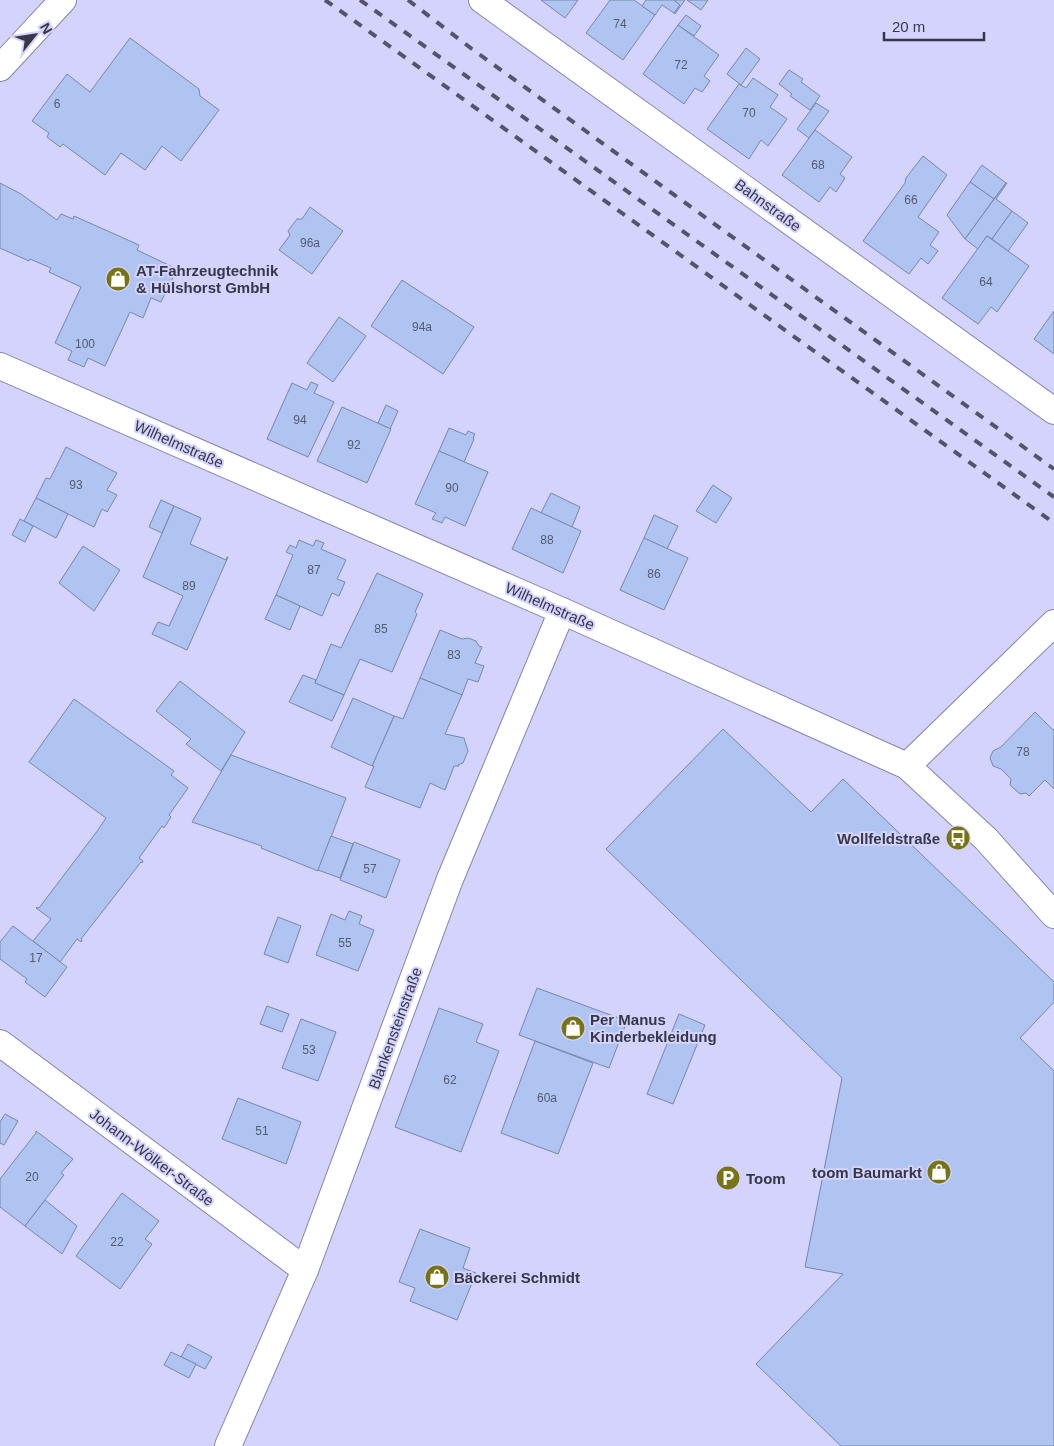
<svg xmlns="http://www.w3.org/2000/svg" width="1054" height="1446" viewBox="0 0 1054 1446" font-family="Helvetica,sans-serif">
	<rect width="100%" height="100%" fill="#d4d3fe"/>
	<g fill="#b0c4f1" stroke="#7687ab">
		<path d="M 541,0 L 578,0 L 565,18 Z"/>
		<path d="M 610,0 L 634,0 L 655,15 L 623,60 L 586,33 Z"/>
		<path d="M 646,0 L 674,0 L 680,5 L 674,13 L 662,5 L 655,15 L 642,6 Z"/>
		<path d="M 674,0 L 685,0 L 675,14 L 674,13 L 680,5 Z"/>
		<path d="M 687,0 L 708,0 L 701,10 Z"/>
		<path d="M 686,15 L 701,26 L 694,36 L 678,25 Z"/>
		<path d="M 678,25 L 719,55 L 704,76 L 710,81 L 702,92 L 695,88 L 684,104 L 643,74 Z"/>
		<path d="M 130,38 L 199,89 L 200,96 L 219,110 L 181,161 L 162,146 L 145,170 L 121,153 L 105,175 L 63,144 L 60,147 L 47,137 L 49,133 L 32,121 L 67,74 L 90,92 Z"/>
		<path d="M 746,48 L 760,59 L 741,85 L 727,74 Z"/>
		<path d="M 789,70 L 803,79 L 801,82 L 820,96 L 810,110 L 790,96 L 792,94 L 779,84 Z"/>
		<path d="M 753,78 L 778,95 L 770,107 L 787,119 L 768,146 L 761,140 L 749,159 L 707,129 L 739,84 L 746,88 Z"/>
		<path d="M 816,103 L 829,111 L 809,138 L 797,129 Z"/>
		<path d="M 815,130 L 852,157 L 840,174 L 845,178 L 836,192 L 830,187 L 819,202 L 782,175 Z"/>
		<path d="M 923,156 L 947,175 L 918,217 L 939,232 L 930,245 L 938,251 L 928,264 L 921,258 L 909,274 L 863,241 L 905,183 L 906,178 Z"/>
		<path d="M 982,165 L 1006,183 L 994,199 L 970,182 Z"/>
		<path d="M 970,182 L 994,199 L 965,239 L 947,215 Z"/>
		<path d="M 0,183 L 21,194 L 57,220 L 61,214 L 73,219 L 74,216 L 139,245 L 137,250 L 177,269 L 161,302 L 151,298 L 143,318 L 130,312 L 105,366 L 88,358 L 84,367 L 68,360 L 72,351 L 55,343 L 81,287 L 49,272 L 51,268 L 30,259 L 29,261 L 0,248 Z"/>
		<path d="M 1006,183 L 1007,183 L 996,199 L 1012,211 L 992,239 L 987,236 L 978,249 L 965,239 Z"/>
		<path d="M 310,207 L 343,231 L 312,274 L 279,250 L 290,235 L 288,231 L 297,219 L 302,219 Z"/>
		<path d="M 1012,211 L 1028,223 L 1008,251 L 992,239 Z"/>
		<path d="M 987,236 L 1029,266 L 997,312 L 991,307 L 978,324 L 942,298 Z"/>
		<path d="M 402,280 L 474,327 L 443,374 L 371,326 Z"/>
		<path d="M 1054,311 L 1054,354 L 1034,339 Z"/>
		<path d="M 339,317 L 366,336 L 333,382 L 307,363 Z"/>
		<path d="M 311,382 L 318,385 L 314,393 L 334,402 L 308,457 L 267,439 L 292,383 L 307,390 Z"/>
		<path d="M 386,405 L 398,411 L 390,429 L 378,423 Z"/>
		<path d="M 342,407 L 391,429 L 367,483 L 317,461 Z"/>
		<path d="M 449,428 L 466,435 L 468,431 L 475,434 L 473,438 L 474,439 L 464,462 L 439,451 Z"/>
		<path d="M 66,447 L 117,473 L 107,490 L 117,495 L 107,512 L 102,509 L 94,527 L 36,498 L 46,478 L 50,479 Z"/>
		<path d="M 439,451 L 488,472 L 465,526 L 445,517 L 442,523 L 432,519 L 436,513 L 415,504 Z"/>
		<path d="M 713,485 L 732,498 L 716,523 L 696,511 Z"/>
		<path d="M 551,493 L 580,507 L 572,527 L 541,513 Z"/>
		<path d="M 36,498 L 68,514 L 56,538 L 24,521 Z"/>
		<path d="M 161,500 L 174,506 L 162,533 L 149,527 Z"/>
		<path d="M 174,506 L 201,518 L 190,544 L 226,560 L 227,557 L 228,557 L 187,650 L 152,634 L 158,622 L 169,626 L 183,596 L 143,577 Z"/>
		<path d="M 531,508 L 581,531 L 563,573 L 512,549 Z"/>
		<path d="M 654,515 L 678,526 L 667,549 L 644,538 Z"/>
		<path d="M 20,519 L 33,526 L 25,542 L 12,535 Z"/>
		<path d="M 644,538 L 688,558 L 664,610 L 620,590 Z"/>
		<path d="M 299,540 L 313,546 L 316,540 L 324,543 L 321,549 L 346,560 L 337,579 L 345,582 L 339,596 L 332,593 L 322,616 L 276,595 L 293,555 L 286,552 L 290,545 L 296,548 Z"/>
		<path d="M 83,546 L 120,570 L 94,611 L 59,583 Z"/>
		<path d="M 377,573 L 423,594 L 415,612 L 417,614 L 392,672 L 360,659 L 344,695 L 315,683 L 331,644 L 341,648 Z"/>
		<path d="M 276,595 L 300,606 L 290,630 L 265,619 Z"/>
		<path d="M 440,630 L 462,639 L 468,638 L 476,641 L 479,646 L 482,647 L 475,663 L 484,666 L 478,682 L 468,679 L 462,695 L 420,678 Z"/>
		<path d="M 303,675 L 316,680 L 315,683 L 344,695 L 332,721 L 289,702 Z"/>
		<path d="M 420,678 L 462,695 L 445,734 L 464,738 L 468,751 L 463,763 L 458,765 L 459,766 L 454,766 L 445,790 L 430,783 L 420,808 L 365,787 L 374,766 L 372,766 L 394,716 L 403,719 Z"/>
		<path d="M 180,681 L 245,732 L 221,771 L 186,744 L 191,739 L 156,711 Z"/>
		<path d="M 353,698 L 394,716 L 372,766 L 331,747 Z"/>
		<path d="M 74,699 L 174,771 L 171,775 L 188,788 L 169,815 L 171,817 L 164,828 L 162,826 L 139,858 L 143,861 L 142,863 L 141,862 L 81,939 L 82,940 L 81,942 L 77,939 L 60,962 L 33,941 L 51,919 L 36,908 L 37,907 L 39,908 L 98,830 L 106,818 L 29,762 Z"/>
		<path d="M 1035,712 L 1053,730 L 1054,729 L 1054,788 L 1053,788 L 1045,780 L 1029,796 L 1026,793 L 1020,794 L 1010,785 L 1011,779 L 1001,769 L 993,766 L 990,758 L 993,751 L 1001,747 Z"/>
		<path d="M 723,729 L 811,812 L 843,779 L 1054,982 L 1054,1002 L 1020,1038 L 1054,1071 L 1054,1446 L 841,1446 L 756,1364 L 843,1274 L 805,1267 L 842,1078 L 606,849 Z"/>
		<path d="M 231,755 L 346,798 L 318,871 L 261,848 L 262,846 L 192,822 Z"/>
		<path d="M 331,836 L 353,844 L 340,878 L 318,870 Z"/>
		<path d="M 354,842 L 400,860 L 386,898 L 340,880 Z"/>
		<path d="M 349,911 L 362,916 L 359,924 L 374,930 L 358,971 L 316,955 L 331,914 L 345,920 Z"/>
		<path d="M 278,917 L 301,926 L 288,963 L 264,954 Z"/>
		<path d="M 13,926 L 67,967 L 45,997 L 25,982 L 27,979 L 0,959 L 0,942 Z"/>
		<path d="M 537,988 L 627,1021 L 609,1068 L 519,1035 Z"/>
		<path d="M 267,1006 L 289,1014 L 282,1032 L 260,1024 Z"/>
		<path d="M 439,1008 L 483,1024 L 476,1042 L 499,1051 L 461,1152 L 395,1127 Z"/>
		<path d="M 679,1014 L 705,1025 L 673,1104 L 647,1094 Z"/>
		<path d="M 301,1019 L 336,1032 L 318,1081 L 282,1068 Z"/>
		<path d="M 535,1041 L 593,1063 L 558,1154 L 501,1133 Z"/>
		<path d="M 238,1098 L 301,1122 L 286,1164 L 222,1139 Z"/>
		<path d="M 5,1114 L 18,1121 L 4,1145 L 0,1143 L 0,1122 Z"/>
		<path d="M 36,1131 L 73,1159 L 61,1173 L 64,1175 L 25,1226 L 0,1207 L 0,1179 L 36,1133 Z"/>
		<path d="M 122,1193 L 159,1221 L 145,1239 L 152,1244 L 120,1289 L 76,1256 Z"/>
		<path d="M 45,1200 L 77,1226 L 62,1254 L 25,1226 Z"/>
		<path d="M 420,1229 L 470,1248 L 463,1268 L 476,1273 L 457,1320 L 410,1301 L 415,1288 L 399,1282 Z"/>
		<path d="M 188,1344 L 212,1357 L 205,1369 L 181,1357 Z"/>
		<path d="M 171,1352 L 196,1364 L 189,1378 L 164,1365 Z"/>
	</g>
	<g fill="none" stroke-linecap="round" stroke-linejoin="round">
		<defs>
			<g id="street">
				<path d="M 482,0 L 1054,411"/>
				<path d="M 0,68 L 63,0"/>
				<path d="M 0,366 L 562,611 L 907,766 L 986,839 L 1054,915"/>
				<path d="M 907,766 L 1054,623"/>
				<path d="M 0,1043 L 305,1270"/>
				<path d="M 228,1446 L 305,1270 L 450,879 L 562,611"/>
			</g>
		</defs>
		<use href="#street" stroke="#8584ab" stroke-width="28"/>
		<use href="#street" stroke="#fff" stroke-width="26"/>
		<g stroke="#545469" stroke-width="4" stroke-dasharray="9 9" stroke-linecap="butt">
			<path d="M 325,0 L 1054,523"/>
			<path d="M 360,0 L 1054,497"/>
			<path d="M 408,0 L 472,49 L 1054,469"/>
		</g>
	</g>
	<defs>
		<symbol id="shop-disc" viewBox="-11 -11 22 22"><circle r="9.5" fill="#787315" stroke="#d4d3fe"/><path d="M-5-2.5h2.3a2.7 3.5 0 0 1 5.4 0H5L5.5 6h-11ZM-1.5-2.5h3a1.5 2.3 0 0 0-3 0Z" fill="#fff"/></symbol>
		<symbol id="bus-disc" viewBox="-11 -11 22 22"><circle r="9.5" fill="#787315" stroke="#d4d3fe"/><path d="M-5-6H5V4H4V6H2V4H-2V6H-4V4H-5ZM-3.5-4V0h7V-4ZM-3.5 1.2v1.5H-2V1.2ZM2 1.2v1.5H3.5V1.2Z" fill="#fff"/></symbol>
		<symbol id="parking-disc" viewBox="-11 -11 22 22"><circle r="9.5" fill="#787315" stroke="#d4d3fe"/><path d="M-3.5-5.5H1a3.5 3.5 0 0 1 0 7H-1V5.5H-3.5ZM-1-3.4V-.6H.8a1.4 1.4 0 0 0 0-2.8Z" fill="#fff"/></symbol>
	</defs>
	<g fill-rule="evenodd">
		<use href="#shop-disc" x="104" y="265" width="28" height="28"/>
		<use href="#bus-disc" x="944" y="824" width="28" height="28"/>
		<use href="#shop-disc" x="559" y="1014" width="28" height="28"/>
		<use href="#shop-disc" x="925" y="1158" width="28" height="28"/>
		<use href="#parking-disc" x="714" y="1164" width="28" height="28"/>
		<use href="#shop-disc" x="423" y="1263" width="28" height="28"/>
	</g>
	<g text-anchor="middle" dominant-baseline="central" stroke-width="4" stroke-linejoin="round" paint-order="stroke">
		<g font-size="12" fill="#555a72">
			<text x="620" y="24">74</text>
			<text x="681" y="65">72</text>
			<text x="57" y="104">6</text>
			<text x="749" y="113">70</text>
			<text x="818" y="165">68</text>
			<text x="911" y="200">66</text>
			<text x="310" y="243">96a</text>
			<text x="986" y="282">64</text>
			<text x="422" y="327">94a</text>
			<text x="85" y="344">100</text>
			<text x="300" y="420">94</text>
			<text x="354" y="445">92</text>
			<text x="76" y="485">93</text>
			<text x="452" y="488">90</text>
			<text x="547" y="540">88</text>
			<text x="314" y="570">87</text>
			<text x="654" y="574">86</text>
			<text x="189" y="586">89</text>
			<text x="381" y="629">85</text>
			<text x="454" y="655">83</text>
			<text x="1023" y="752">78</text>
			<text x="370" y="869">57</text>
			<text x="345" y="943">55</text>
			<text x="36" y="958">17</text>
			<text x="309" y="1050">53</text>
			<text x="450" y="1080">62</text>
			<text x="547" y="1098">60a</text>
			<text x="262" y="1131">51</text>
			<text x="32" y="1177">20</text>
			<text x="117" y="1242">22</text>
		</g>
		<g font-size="15" fill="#373747" stroke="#d4d3fe">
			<text transform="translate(768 205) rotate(36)">Bahnstraße</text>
			<text transform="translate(179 444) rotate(24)">Wilhelmstraße</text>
			<text transform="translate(550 606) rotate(24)">Wilhelmstraße</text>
			<text transform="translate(395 1028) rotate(-70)">Blankensteinstraße</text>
			<text transform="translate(152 1157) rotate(37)">Johann-Wölker-Straße</text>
		</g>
		<g font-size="15" font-weight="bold" fill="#373747" stroke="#d4d3fe" text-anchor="start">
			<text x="136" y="270">AT-Fahrzeugtechnik<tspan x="136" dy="17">&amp; Hülshorst GmbH</tspan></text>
			<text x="940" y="838" text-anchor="end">Wollfeldstraße</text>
			<text x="590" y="1019">Per Manus<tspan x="590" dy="17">Kinderbekleidung</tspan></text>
			<text x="922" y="1172" text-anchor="end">toom Baumarkt</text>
			<text x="746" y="1178">Toom</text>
			<text x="454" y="1277">Bäckerei Schmidt</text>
		</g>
	</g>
	<g transform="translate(35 35) rotate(60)" stroke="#d4d3fe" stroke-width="4" paint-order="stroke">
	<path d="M0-4L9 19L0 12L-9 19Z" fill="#373747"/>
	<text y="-8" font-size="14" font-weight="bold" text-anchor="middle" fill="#373747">N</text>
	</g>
	<path d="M884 32v8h100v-8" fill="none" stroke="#373747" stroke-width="2.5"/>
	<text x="892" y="32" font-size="15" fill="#373747" stroke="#d4d3fe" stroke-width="4" paint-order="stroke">20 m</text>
</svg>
